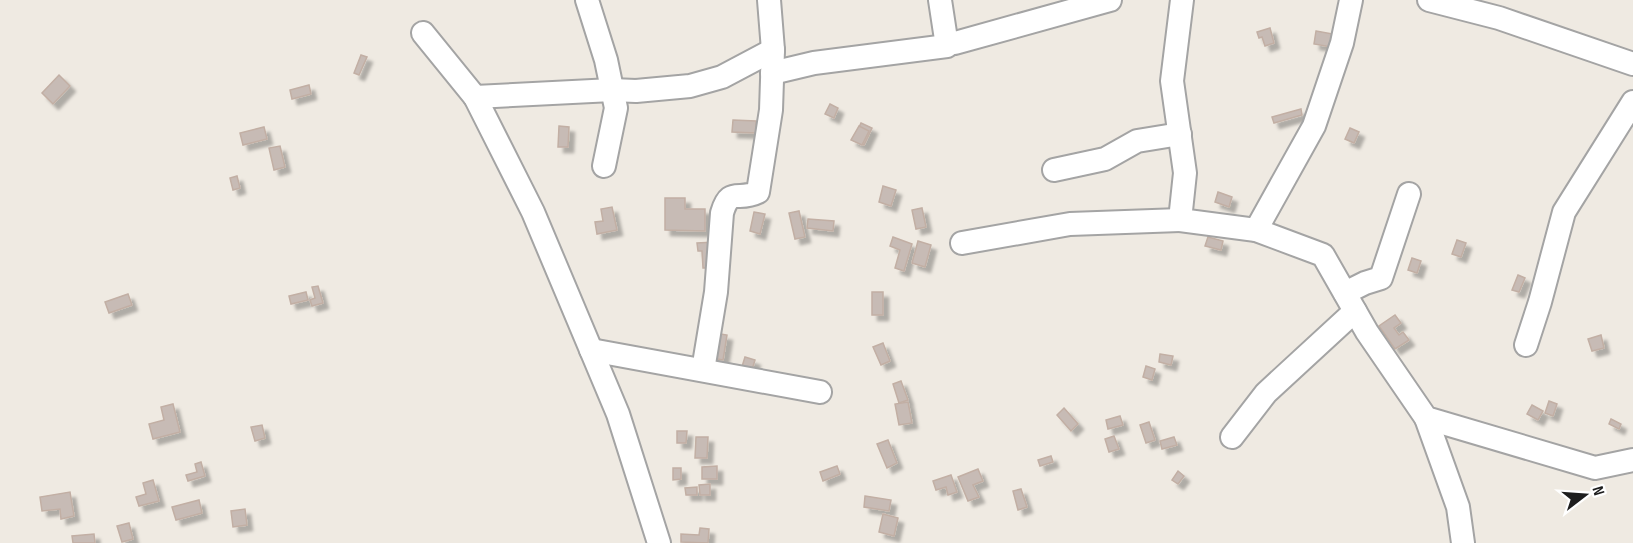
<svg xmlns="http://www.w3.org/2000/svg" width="1633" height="543" viewBox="0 0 1633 543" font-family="'Sofia Sans Condensed',sans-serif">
	<defs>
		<filter id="shadow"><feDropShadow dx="5.5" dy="5.5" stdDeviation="1.5" flood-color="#0004"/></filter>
	</defs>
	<rect width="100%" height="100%" fill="#efeae2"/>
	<g fill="#c7bbb5" stroke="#c2afa4" stroke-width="1.5" filter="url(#shadow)">
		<path d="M 1270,28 L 1274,43 L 1265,46 L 1262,37 L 1259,38 L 1257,32 Z"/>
		<path d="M 1316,31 L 1333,34 L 1331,47 L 1314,44 Z"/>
		<path d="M 361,55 L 367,57 L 359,75 L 354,73 Z"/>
		<path d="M 59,75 L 70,86 L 53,104 L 42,93 Z"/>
		<path d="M 309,85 L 311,94 L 292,99 L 290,90 Z"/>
		<path d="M 830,104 L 838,108 L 834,118 L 825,114 Z"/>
		<path d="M 1301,109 L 1302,115 L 1274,123 L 1272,117 Z"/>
		<path d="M 733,120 L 756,121 L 756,133 L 732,132 Z"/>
		<path d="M 861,123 L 872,128 L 864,145 L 853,140 Z"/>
		<path d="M 559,126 L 569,127 L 568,147 L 558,147 Z"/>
		<path d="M 859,126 L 869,131 L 862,145 L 851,140 Z"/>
		<path d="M 264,127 L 267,139 L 243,145 L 240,133 Z"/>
		<path d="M 1350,128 L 1359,132 L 1354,143 L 1345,139 Z"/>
		<path d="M 280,146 L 285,167 L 274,170 L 269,148 Z"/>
		<path d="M 237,176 L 240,188 L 233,190 L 230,178 Z"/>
		<path d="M 883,186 L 896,190 L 891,206 L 879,202 Z"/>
		<path d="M 1218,192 L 1232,197 L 1229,207 L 1215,202 Z"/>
		<path d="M 665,198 L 685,198 L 685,209 L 705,209 L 705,231 L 665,230 Z"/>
		<path d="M 612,207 L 617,230 L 597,234 L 595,222 L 603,221 L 601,209 Z"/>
		<path d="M 922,208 L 926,227 L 916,229 L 912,210 Z"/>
		<path d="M 799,211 L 805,237 L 795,239 L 789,213 Z"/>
		<path d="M 754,212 L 765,214 L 760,234 L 750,231 Z"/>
		<path d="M 808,219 L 834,221 L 833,231 L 807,228 Z"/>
		<path d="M 893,237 L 912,244 L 904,271 L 895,268 L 900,250 L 890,246 Z"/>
		<path d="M 1208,237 L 1223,241 L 1221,250 L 1205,246 Z"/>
		<path d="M 1457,240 L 1466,243 L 1461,257 L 1452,254 Z"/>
		<path d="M 918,241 L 931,245 L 925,267 L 912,263 Z"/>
		<path d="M 715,242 L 716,268 L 703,268 L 702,251 L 698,251 L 697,243 Z"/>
		<path d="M 1412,258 L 1421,261 L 1417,273 L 1408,270 Z"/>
		<path d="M 1518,275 L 1525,278 L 1519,292 L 1512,290 Z"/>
		<path d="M 318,286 L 323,303 L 312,306 L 310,300 L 315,298 L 312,287 Z"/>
		<path d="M 306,292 L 308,300 L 291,304 L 289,296 Z"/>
		<rect x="872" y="292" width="11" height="23"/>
		<path d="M 128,294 L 132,305 L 109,313 L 105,302 Z"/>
		<path d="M 1395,315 L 1401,323 L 1394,328 L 1399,335 L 1403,332 L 1409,340 L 1395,349 L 1379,326 Z"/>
		<path d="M 715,333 L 727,335 L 723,360 L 711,358 Z"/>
		<path d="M 1601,335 L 1604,348 L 1592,351 L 1588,339 Z"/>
		<path d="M 883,343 L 890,361 L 881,365 L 873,347 Z"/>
		<path d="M 1160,354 L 1173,356 L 1171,365 L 1159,362 Z"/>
		<path d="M 745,357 L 755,360 L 750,376 L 740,373 Z"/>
		<path d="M 1146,366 L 1155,369 L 1152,380 L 1143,377 Z"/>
		<path d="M 901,381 L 908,400 L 899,403 L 893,384 Z"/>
		<path d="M 1549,401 L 1557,404 L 1553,416 L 1545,413 Z"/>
		<path d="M 908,402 L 912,423 L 899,425 L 895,404 Z"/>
		<path d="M 173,404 L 180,432 L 153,439 L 149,424 L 164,420 L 161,407 Z"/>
		<path d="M 1532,405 L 1543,411 L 1538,420 L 1527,414 Z"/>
		<path d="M 1064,408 L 1078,424 L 1071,431 L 1057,415 Z"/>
		<path d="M 1120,416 L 1123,425 L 1108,429 L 1106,420 Z"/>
		<path d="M 1611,419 L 1621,424 L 1619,429 L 1609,424 Z"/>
		<path d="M 1149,422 L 1155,440 L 1146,443 L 1140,425 Z"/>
		<path d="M 262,425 L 265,438 L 255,441 L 251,427 Z"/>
		<path d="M 677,431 L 687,431 L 686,443 L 677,443 Z"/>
		<path d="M 1114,436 L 1119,449 L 1109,452 L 1105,439 Z"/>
		<path d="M 696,437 L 708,437 L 707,458 L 695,458 Z"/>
		<path d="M 1174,437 L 1177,445 L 1162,449 L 1160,441 Z"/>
		<path d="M 888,440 L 897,463 L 887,468 L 877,444 Z"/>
		<path d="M 1051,456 L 1053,462 L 1040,466 L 1038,460 Z"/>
		<path d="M 201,462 L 205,476 L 188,481 L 186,475 L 197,472 L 195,464 Z"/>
		<path d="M 717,466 L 717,479 L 702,479 L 702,467 Z"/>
		<path d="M 837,466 L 840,474 L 823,481 L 820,472 Z"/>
		<path d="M 673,468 L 681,468 L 681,479 L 673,480 Z"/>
		<path d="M 978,469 L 983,481 L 973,485 L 979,497 L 968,501 L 958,477 Z"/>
		<path d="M 1178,471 L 1184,476 L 1178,484 L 1172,480 Z"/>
		<path d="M 951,475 L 957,492 L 948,495 L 946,487 L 936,490 L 933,481 Z"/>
		<path d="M 153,480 L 159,501 L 139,506 L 136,497 L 146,494 L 143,483 Z"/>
		<path d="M 710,484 L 710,495 L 700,495 L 699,485 Z"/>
		<path d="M 697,487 L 697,495 L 686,495 L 685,488 Z"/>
		<path d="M 1021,489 L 1027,507 L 1018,510 L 1013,491 Z"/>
		<path d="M 70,492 L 74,516 L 61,519 L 60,509 L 42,511 L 40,497 Z"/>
		<path d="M 865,496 L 891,500 L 889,511 L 864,507 Z"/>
		<path d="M 199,500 L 202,513 L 176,520 L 172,507 Z"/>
		<path d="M 245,509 L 247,525 L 233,527 L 231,511 Z"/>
		<path d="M 883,514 L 898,518 L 894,536 L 879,532 Z"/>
		<path d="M 129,523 L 133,539 L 122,542 L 117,526 Z"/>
		<path d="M 700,528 L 709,529 L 708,543 L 681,542 L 681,534 L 699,535 Z"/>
		<path d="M 94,534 L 95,543 L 73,543 L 72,536 Z"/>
	</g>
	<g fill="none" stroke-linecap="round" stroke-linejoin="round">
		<defs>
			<g id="minor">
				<path d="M 587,0 L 606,60 L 616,108 L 604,166"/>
				<path d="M 1182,0 L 1172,81 L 1185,173 L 1180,220 L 1256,230 L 1323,255 L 1367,332 L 1426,418 L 1595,468 L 1633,460"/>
				<path d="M 1429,0 L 1499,18 L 1633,64"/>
				<path d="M 423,33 L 475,97 L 533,212 L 618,414 L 659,543"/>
				<path d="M 955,43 L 1110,0"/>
				<path d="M 772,73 L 814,63 L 947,46 L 940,0"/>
				<path d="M 475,97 L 612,90 L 636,91 L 690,86 L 722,77 L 773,50"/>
				<path d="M 1054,170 L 1105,159 L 1137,141 L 1180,134"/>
				<path d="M 1256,230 L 1314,126 L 1342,43 L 1351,0"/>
				<path d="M 962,243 L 1070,224 L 1180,220"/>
				<path d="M 1345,293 L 1365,283 L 1381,278 L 1409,194"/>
				<path d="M 1526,345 L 1540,302 L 1564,212 L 1633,102"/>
				<path d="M 591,350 L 820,392"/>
				<path d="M 703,370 L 716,292 L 722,213 C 730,186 738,202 758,192 L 771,110 L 773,50 L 769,0"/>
				<path d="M 1426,418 L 1458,507 L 1463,543"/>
				<path d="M 1232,437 L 1266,393 L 1355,311"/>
			</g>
		</defs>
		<use href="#minor" stroke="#a4a4a4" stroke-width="26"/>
		<use href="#minor" stroke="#fff" stroke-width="22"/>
	</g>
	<g transform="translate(1585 495) rotate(73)" stroke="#ffffff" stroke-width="4.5" paint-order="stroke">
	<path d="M0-4.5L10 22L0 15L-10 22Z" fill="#1d1d1d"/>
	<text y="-9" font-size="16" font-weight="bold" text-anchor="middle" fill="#1d1d1d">N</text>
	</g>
</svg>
